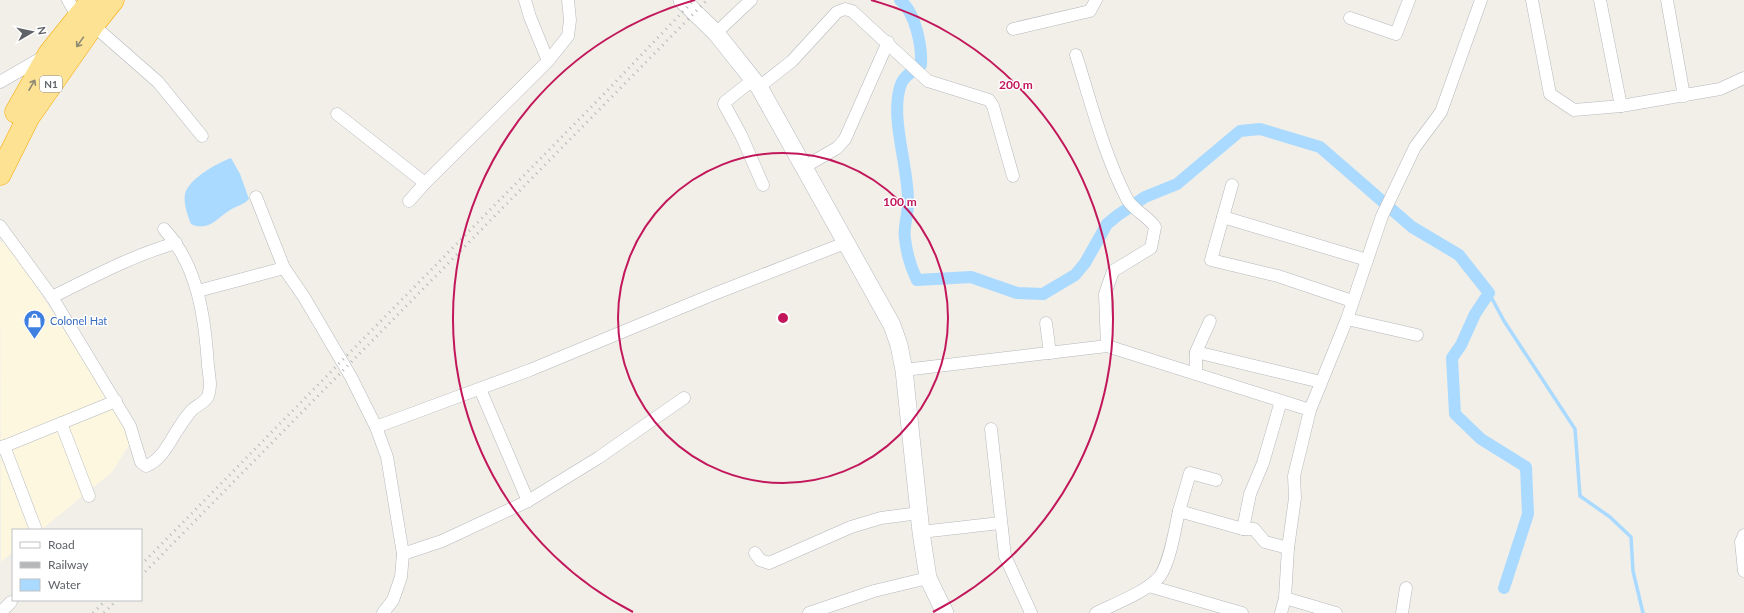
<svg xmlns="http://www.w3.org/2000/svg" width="1744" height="613" viewBox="0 0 1744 613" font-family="Lato,sans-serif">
	<rect width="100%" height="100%" fill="#f1efe8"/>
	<path fill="#fef7e0" d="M 5,239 L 134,437 L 112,472 L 41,530 L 13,530 L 13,552 L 1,562 L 0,243 Z"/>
	<path fill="#aadaff" d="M 231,158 L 240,174 L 249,199 C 244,205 236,206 230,210 C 216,219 208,232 191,224 C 188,217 183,202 185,194 C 189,178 218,163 231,158 Z"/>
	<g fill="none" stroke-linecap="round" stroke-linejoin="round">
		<path stroke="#aadaff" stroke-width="3.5" d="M 1489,293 L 1504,321 L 1575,429 L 1580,496 L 1610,517 L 1631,537 L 1633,571 L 1643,613"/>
		<path stroke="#aadaff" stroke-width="12" d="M 900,0 C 916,13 922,47 921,65 C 914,70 904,76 901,84 C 889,117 909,167 908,203 C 908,215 903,228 905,239 C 907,255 910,266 917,280 L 971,277 L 1017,293 L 1043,294 L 1075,275 L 1085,263 L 1107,224 L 1118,215 L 1145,197 L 1177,184 L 1240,131 L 1260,129 L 1320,147 L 1412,227 L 1459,255 L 1489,293 L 1475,314 L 1461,345 L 1452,358 L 1455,414 L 1481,439 L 1526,467 L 1528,514 L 1504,588"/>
		<defs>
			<g id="street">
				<path d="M 68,0 L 79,18"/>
				<path d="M 525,0 L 530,17 L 548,61"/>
				<path d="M 1532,0 L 1550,94 L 1574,110 L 1621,106 L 1600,0"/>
				<path d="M 1667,0 L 1684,96"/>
				<path d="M 1350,18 L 1396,34 L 1409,0"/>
				<path d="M 93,25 L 158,82 L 202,136"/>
				<path d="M 1013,29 L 1090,11 L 1096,0"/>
				<path d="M 716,33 L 751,0"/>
				<path d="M 1076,55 C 1091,103 1104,154 1127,199 C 1134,211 1148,216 1155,227 L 1151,248 L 1113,271 L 1105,294 L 1107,346"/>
				<path d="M 754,79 L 725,102 L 724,104 L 741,135 L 763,185"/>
				<path d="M 0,82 L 45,56"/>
				<path d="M 759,87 L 792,61 L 837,12 L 845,9 L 852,11 L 928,81 L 989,100 L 993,106 L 1013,176"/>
				<path d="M 1621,106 L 1720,89 L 1744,78"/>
				<path d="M 337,114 L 425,183"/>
				<path d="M 804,167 L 837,148 L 845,139 L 888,42"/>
				<path d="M 1232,185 L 1211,260 L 1278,276 L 1352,301"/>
				<path d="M 256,197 L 284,268 L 304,297 L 351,377 L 376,427 L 387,457 L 403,554 L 401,577 L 393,600 L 383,613"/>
				<path d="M 409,201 L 425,183 L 548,61 L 568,36 L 570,20 L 568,0"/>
				<path d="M 1223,217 L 1367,260"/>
				<path d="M 0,226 L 52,297 L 130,426 L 141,462 L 146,466 C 160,461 169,444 176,432 C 181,425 186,416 192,410 C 197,405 206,402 208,396 C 212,387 209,375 208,366 C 205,318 198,266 164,229"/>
				<path d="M 198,291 L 284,268"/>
				<path d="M 52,297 C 93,277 133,255 176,243"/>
				<path d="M 1347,319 L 1417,335"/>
				<path d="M 1046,323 L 1050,353"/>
				<path d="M 1196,352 L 1321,382"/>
				<path d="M 904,370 L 1107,346 L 1310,410"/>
				<path d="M 1196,374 L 1196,352 L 1210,321"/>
				<path d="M 480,389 L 528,501"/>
				<path d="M 61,423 L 89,496"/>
				<path d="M 376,427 L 530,370 L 714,294 L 845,243"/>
				<path d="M 991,429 L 1005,556 L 1031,613"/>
				<path d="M 4,446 L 36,530"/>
				<path d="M 0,448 L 116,401"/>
				<path d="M 1216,480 L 1190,473 L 1179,511 L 1243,529 L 1254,529 L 1265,542 L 1288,548 L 1295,498 L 1294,476 L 1310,410 L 1347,319 L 1382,216 L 1415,147 L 1441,112 L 1481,0"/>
				<path d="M 1243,529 L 1250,494 L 1263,463 L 1281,401"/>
				<path d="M 921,532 L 1000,523"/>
				<path d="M 1744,535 L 1741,542 L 1744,571"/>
				<path d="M 755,553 L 760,560 L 769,563 L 851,527 L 881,518 L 919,513"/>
				<path d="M 403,554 L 442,541 L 528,501 L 598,458 L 684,398"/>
				<path d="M 1149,586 L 1242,613"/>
				<path d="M 1285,598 L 1336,613"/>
				<path d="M 0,613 L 11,602"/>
				<path d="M 809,613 L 874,591 L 928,578"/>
				<path d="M 1096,613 C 1114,604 1147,592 1160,576 C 1170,562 1175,529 1179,511"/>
				<path d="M 1281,613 L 1285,598 L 1288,548"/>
				<path d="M 1402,613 L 1406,588"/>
			</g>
			<path id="secondary" d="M 682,0 L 716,33 L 759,87 L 892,325 L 899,345 L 904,370 L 921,532 L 928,578 L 945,613"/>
			<g id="highway">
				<path d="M 16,112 L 49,54 L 92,0"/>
				<path d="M 0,174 L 28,118 L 93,25 L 113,0"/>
			</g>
		</defs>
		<use href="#street" stroke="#b5b8bc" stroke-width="13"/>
		<use href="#secondary" stroke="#b6babf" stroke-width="18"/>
		<use href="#highway" stroke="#f9ab00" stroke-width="23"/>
		<use href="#street" stroke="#fff" stroke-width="12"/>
		<use href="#secondary" stroke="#fff" stroke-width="17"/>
		<use href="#highway" stroke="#fde293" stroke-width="22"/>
		<g stroke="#b6b7b8" stroke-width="3" stroke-dasharray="1 5" stroke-linecap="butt">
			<path d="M 141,565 L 601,97 L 694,0"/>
			<path d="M 141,576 L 707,0"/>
			<path d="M 93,613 L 106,600"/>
			<path d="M 104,613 L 117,600"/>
		</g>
	</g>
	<defs><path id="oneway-shaft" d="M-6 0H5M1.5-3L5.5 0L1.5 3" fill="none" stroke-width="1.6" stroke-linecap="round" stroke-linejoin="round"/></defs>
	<g stroke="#8e8975">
		<use href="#oneway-shaft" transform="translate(80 42) rotate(125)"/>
		<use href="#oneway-shaft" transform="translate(32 85) rotate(-60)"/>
	</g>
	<g fill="none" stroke="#c2185b" stroke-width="2">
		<circle cx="783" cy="318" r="165"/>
		<path d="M633 612A330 330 0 0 1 695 0M871 0A330 330 0 0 1 933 612"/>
	</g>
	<defs>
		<symbol id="shop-pin" viewBox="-11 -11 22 30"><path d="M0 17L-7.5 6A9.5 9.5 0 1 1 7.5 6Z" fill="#3f7fe0" stroke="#fff"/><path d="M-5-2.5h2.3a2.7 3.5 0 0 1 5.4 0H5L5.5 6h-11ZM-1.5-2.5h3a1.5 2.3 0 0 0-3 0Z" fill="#fff"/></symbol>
	</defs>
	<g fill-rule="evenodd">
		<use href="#shop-pin" x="22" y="308" width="25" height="34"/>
	</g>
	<g text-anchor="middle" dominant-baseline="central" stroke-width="3" stroke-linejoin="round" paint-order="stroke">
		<rect fill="#fff" stroke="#8f9295" stroke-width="1" x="40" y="76" width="22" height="16" rx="3"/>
		<g font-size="10" font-weight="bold" fill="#5f6368">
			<text x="51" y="84">N1</text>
		</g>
		<g font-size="11" fill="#366cbe" stroke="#fff" text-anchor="start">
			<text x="50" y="320">Colonel Hat</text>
		</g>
	</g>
	<circle cx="783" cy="318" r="6" fill="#c2185b" stroke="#fff" stroke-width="2"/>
	<g font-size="12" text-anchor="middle" font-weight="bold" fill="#c2185b" stroke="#fff" stroke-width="3" stroke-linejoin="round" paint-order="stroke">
		<text x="1016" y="89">200 m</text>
		<text x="900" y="206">100 m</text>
	</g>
	<rect x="12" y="529" width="130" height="72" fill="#ffffff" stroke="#bfc1c3"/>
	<rect x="20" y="542" width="20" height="6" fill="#ffffff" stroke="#bfc1c3"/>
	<text x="48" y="549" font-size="12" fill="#5f6368">Road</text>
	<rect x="20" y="562" width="20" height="6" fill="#b6b7b8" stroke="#bfc1c3"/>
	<text x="48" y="569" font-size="12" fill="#5f6368">Railway</text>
	<rect x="20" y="579" width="20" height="12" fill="#aadaff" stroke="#bfc1c3"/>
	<text x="48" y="589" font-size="12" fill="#5f6368">Water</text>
	<g transform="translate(32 32) rotate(81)" stroke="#ffffff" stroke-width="3" paint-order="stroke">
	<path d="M0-3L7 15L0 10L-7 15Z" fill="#5f6368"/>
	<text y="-6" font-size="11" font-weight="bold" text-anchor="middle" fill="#5f6368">N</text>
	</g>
</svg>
